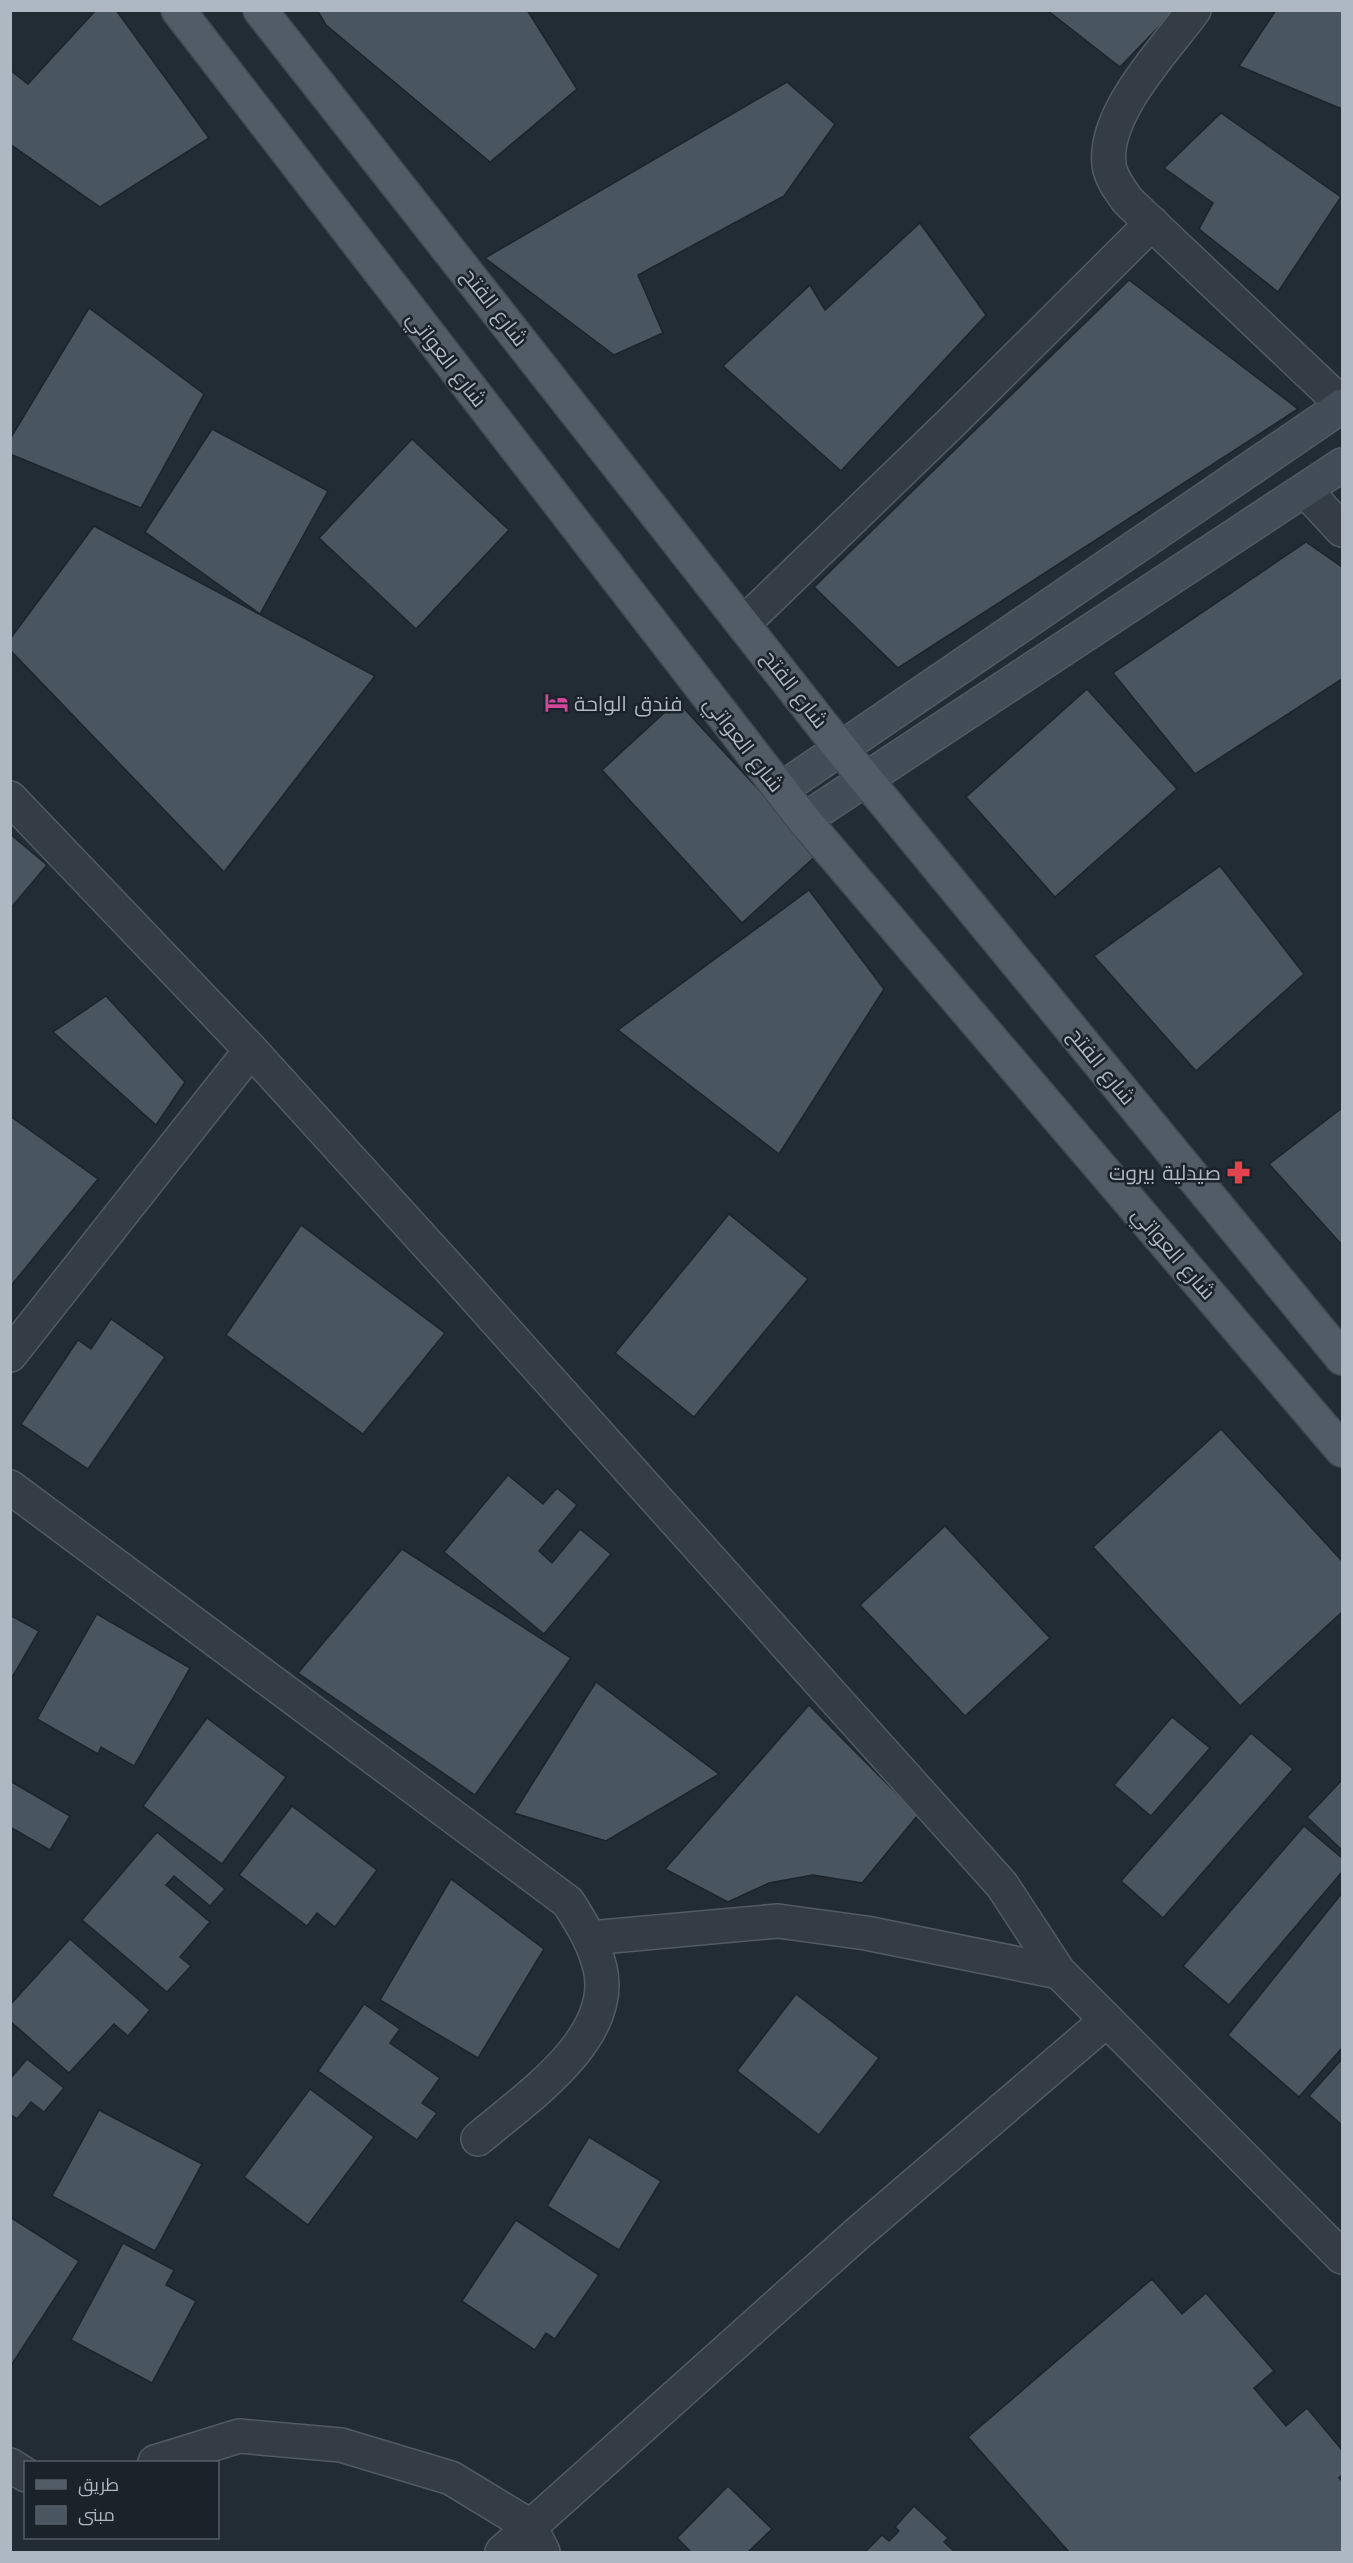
<svg xmlns="http://www.w3.org/2000/svg" width="1353" height="2563" viewBox="0 0 1353 2563" font-family="'Work Sans',Cairo,sans-serif">
	<rect width="100%" height="100%" fill="#212c35"/>
	<g fill="#495660" stroke="#1c242c" stroke-width="1.5">
		<path d="M 96,10 L 116,10 L 209,138 L 100,207 L 10,144 L 10,70 L 28,84 Z"/>
		<path d="M 317,10 L 527,10 L 577,89 L 490,162 L 326,25 Z"/>
		<path d="M 1047,10 L 1175,10 L 1120,67 Z"/>
		<path d="M 1276,10 L 1342,10 L 1342,109 L 1239,66 Z"/>
		<path d="M 787,82 L 835,124 L 784,196 L 638,275 L 663,333 L 614,355 L 485,258 Z"/>
		<path d="M 1221,113 L 1341,197 L 1278,292 L 1199,229 L 1213,203 L 1164,168 Z"/>
		<path d="M 920,223 L 986,315 L 841,471 L 723,366 L 810,285 L 825,310 Z"/>
		<path d="M 1129,280 L 1298,409 L 898,668 L 814,587 Z"/>
		<path d="M 89,308 L 204,394 L 141,508 L 10,454 L 10,439 Z"/>
		<path d="M 212,429 L 328,491 L 260,614 L 145,532 Z"/>
		<path d="M 412,439 L 509,530 L 416,629 L 319,538 Z"/>
		<path d="M 94,526 L 375,676 L 224,872 L 10,650 L 10,639 Z"/>
		<path d="M 1306,542 L 1342,567 L 1342,679 L 1195,774 L 1113,673 Z"/>
		<path d="M 1087,689 L 1177,789 L 1055,897 L 966,797 Z"/>
		<path d="M 677,701 L 818,854 L 742,923 L 602,770 Z"/>
		<path d="M 10,834 L 47,865 L 10,909 Z"/>
		<path d="M 1220,866 L 1304,974 L 1196,1071 L 1094,956 Z"/>
		<path d="M 809,890 L 884,989 L 779,1154 L 618,1030 Z"/>
		<path d="M 106,996 L 185,1082 L 156,1125 L 53,1032 Z"/>
		<path d="M 1342,1108 L 1342,1245 L 1269,1164 Z"/>
		<path d="M 10,1116 L 98,1179 L 10,1287 Z"/>
		<path d="M 729,1214 L 808,1279 L 694,1417 L 615,1353 Z"/>
		<path d="M 301,1225 L 445,1333 L 363,1434 L 226,1335 Z"/>
		<path d="M 111,1319 L 165,1357 L 88,1469 L 21,1424 L 78,1340 L 91,1349 Z"/>
		<path d="M 1221,1429 L 1342,1561 L 1342,1612 L 1240,1706 L 1093,1547 Z"/>
		<path d="M 508,1475 L 543,1504 L 557,1488 L 577,1505 L 539,1551 L 552,1563 L 580,1529 L 611,1554 L 544,1634 L 444,1552 Z"/>
		<path d="M 945,1526 L 1050,1638 L 965,1716 L 860,1605 Z"/>
		<path d="M 402,1549 L 571,1658 L 475,1795 L 298,1673 Z"/>
		<path d="M 97,1614 L 190,1668 L 134,1766 L 101,1747 L 98,1754 L 37,1719 Z"/>
		<path d="M 10,1615 L 39,1631 L 10,1681 Z"/>
		<path d="M 596,1682 L 719,1774 L 606,1841 L 514,1813 Z"/>
		<path d="M 809,1705 L 918,1815 L 862,1883 L 813,1875 L 769,1883 L 728,1902 L 665,1869 Z"/>
		<path d="M 1172,1717 L 1210,1748 L 1151,1816 L 1114,1785 Z"/>
		<path d="M 207,1718 L 286,1777 L 222,1864 L 143,1806 Z"/>
		<path d="M 1251,1733 L 1293,1769 L 1163,1918 L 1121,1881 Z"/>
		<path d="M 1342,1780 L 1342,1850 L 1307,1817 Z"/>
		<path d="M 10,1781 L 70,1816 L 50,1850 L 10,1827 Z"/>
		<path d="M 292,1806 L 377,1870 L 335,1927 L 317,1913 L 307,1926 L 239,1875 Z"/>
		<path d="M 1304,1826 L 1342,1858 L 1342,1872 L 1229,2005 L 1183,1966 Z"/>
		<path d="M 157,1832 L 225,1889 L 210,1906 L 174,1876 L 166,1885 L 210,1922 L 180,1957 L 191,1966 L 167,1992 L 82,1920 Z"/>
		<path d="M 451,1879 L 544,1949 L 478,2058 L 380,2000 Z"/>
		<path d="M 1342,1893 L 1342,2048 L 1299,2097 L 1228,2035 Z"/>
		<path d="M 70,1939 L 150,2010 L 128,2036 L 114,2024 L 69,2073 L 10,2021 L 10,2005 Z"/>
		<path d="M 796,1994 L 879,2058 L 819,2135 L 737,2071 Z"/>
		<path d="M 364,2004 L 400,2029 L 390,2043 L 440,2078 L 422,2103 L 437,2113 L 417,2140 L 318,2071 Z"/>
		<path d="M 27,2059 L 64,2088 L 44,2112 L 31,2102 L 17,2119 L 10,2114 L 10,2079 Z"/>
		<path d="M 1342,2059 L 1342,2125 L 1309,2096 Z"/>
		<path d="M 310,2089 L 374,2137 L 308,2225 L 244,2177 Z"/>
		<path d="M 99,2110 L 202,2164 L 155,2251 L 52,2196 Z"/>
		<path d="M 589,2137 L 661,2181 L 619,2250 L 547,2206 Z"/>
		<path d="M 10,2217 L 79,2261 L 10,2367 Z"/>
		<path d="M 516,2220 L 599,2275 L 555,2339 L 546,2333 L 535,2350 L 462,2301 Z"/>
		<path d="M 123,2243 L 174,2270 L 166,2285 L 196,2301 L 152,2383 L 71,2340 Z"/>
		<path d="M 1152,2279 L 1182,2314 L 1206,2293 L 1274,2371 L 1254,2388 L 1286,2426 L 1307,2408 L 1342,2450 L 1342,2475 L 1339,2478 L 1342,2481 L 1342,2552 L 1069,2552 L 968,2437 Z"/>
		<path d="M 728,2486 L 772,2529 L 748,2552 L 691,2552 L 677,2538 Z"/>
		<path d="M 914,2506 L 948,2538 L 944,2542 L 955,2552 L 865,2552 L 882,2535 L 889,2541 L 899,2531 L 895,2527 Z"/>
	</g>
	<g fill="none" stroke-linecap="round" stroke-linejoin="round">
		<defs>
			<g id="street">
				<path d="M 1194,10 C 1165,50 1103,113 1109,164 C 1110,177 1120,190 1128,201 L 1342,404"/>
				<path d="M 1305,490 L 1342,530"/>
				<path d="M 744,623 L 952,422 L 1152,223"/>
				<path d="M 10,798 L 251,1050 L 459,1279 L 1002,1885 L 1059,1972 L 1342,2257"/>
				<path d="M 10,1355 L 251,1050"/>
				<path d="M 10,1487 L 568,1902 C 582,1924 594,1943 600,1968 C 617,2039 523,2100 478,2139"/>
				<path d="M 590,1938 L 778,1921 L 866,1933 L 1059,1972"/>
				<path d="M 155,2462 L 239,2436 L 341,2445 L 451,2478 L 530,2526 L 543,2552"/>
				<path d="M 10,2465 L 26,2475"/>
				<path d="M 502,2552 L 857,2234 L 1107,2020"/>
			</g>
			<g id="secondary">
				<path d="M 780,790 L 1342,406"/>
				<path d="M 804,820 L 1342,465"/>
			</g>
			<g id="primary">
				<path d="M 178,10 L 804,820 L 1342,1450"/>
				<path d="M 260,10 L 841,749 L 1342,1358"/>
			</g>
		</defs>
		<use href="#street" stroke="#515b63" stroke-width="36"/>
		<use href="#secondary" stroke="#515b63" stroke-width="36"/>
		<use href="#primary" stroke="#404952" stroke-width="36"/>
		<use href="#street" stroke="#343d46" stroke-width="33"/>
		<use href="#secondary" stroke="#424d58" stroke-width="33"/>
		<use href="#primary" stroke="#525c66" stroke-width="33"/>
	</g>
	<defs>
		<symbol id="hotel-bare" viewBox="-9 -9 18 18"><path d="M-6-4.5h1.5V1H6V5H4.5V3h-9V5H-6ZM-4 0a1.8 1.8 0 1 1 3.6 0ZM.5 0V-2.5h3Q6-2.5 6 0Z" fill="#d1479c" stroke="#1a222a" stroke-width="2.5" paint-order="stroke"/></symbol>
		<symbol id="pharmacy-bare" viewBox="-9 -9 18 18"><path d="M-2-6h4v4h4v4h-4v4h-4v-4h-4v-4h4Z" fill="#e0444e" stroke="#1a222a" stroke-width="2.5" paint-order="stroke"/></symbol>
	</defs>
	<g fill-rule="evenodd">
		<use href="#hotel-bare" x="540" y="686" width="33" height="33"/>
		<use href="#pharmacy-bare" x="1222" y="1156" width="33" height="33"/>
	</g>
	<g text-anchor="middle" dominant-baseline="central" stroke-width="5" stroke-linejoin="round" paint-order="stroke">
		<g font-size="21" fill="#aeb8c2" stroke="#1a222a">
			<text transform="translate(495 307) rotate(52)">شارع الفتح</text>
			<text transform="translate(447 359) rotate(52)">شارع العواتي</text>
			<text transform="translate(795 689) rotate(52)">شارع الفتح</text>
			<text transform="translate(744 744) rotate(52)">شارع العواتي</text>
			<text transform="translate(1102 1066) rotate(51)">شارع الفتح</text>
			<text transform="translate(1174 1253) rotate(49)">شارع العواتي</text>
		</g>
		<g font-size="21" fill="#aeb8c2" stroke="#1a222a" text-anchor="start">
			<text x="574" y="703">فندق الواحة</text>
			<text x="1221" y="1172" text-anchor="end">صيدلية بيروت</text>
		</g>
	</g>
	<rect width="1353" height="2563" fill="none" stroke="#aeb8c2" stroke-width="24"/>
	<rect x="24" y="2461" width="195" height="78" fill="#1a222a" stroke="#555e67" stroke-width="1.5"/>
	<rect x="36" y="2480" width="30" height="9" fill="#525c66" stroke="#555e67" stroke-width="1.5"/>
	<text x="78" y="2491" font-size="18" fill="#aeb8c2">طريق</text>
	<rect x="36" y="2506" width="30" height="18" fill="#495660" stroke="#555e67" stroke-width="1.5"/>
	<text x="78" y="2521" font-size="18" fill="#aeb8c2">مبنى</text>
</svg>
